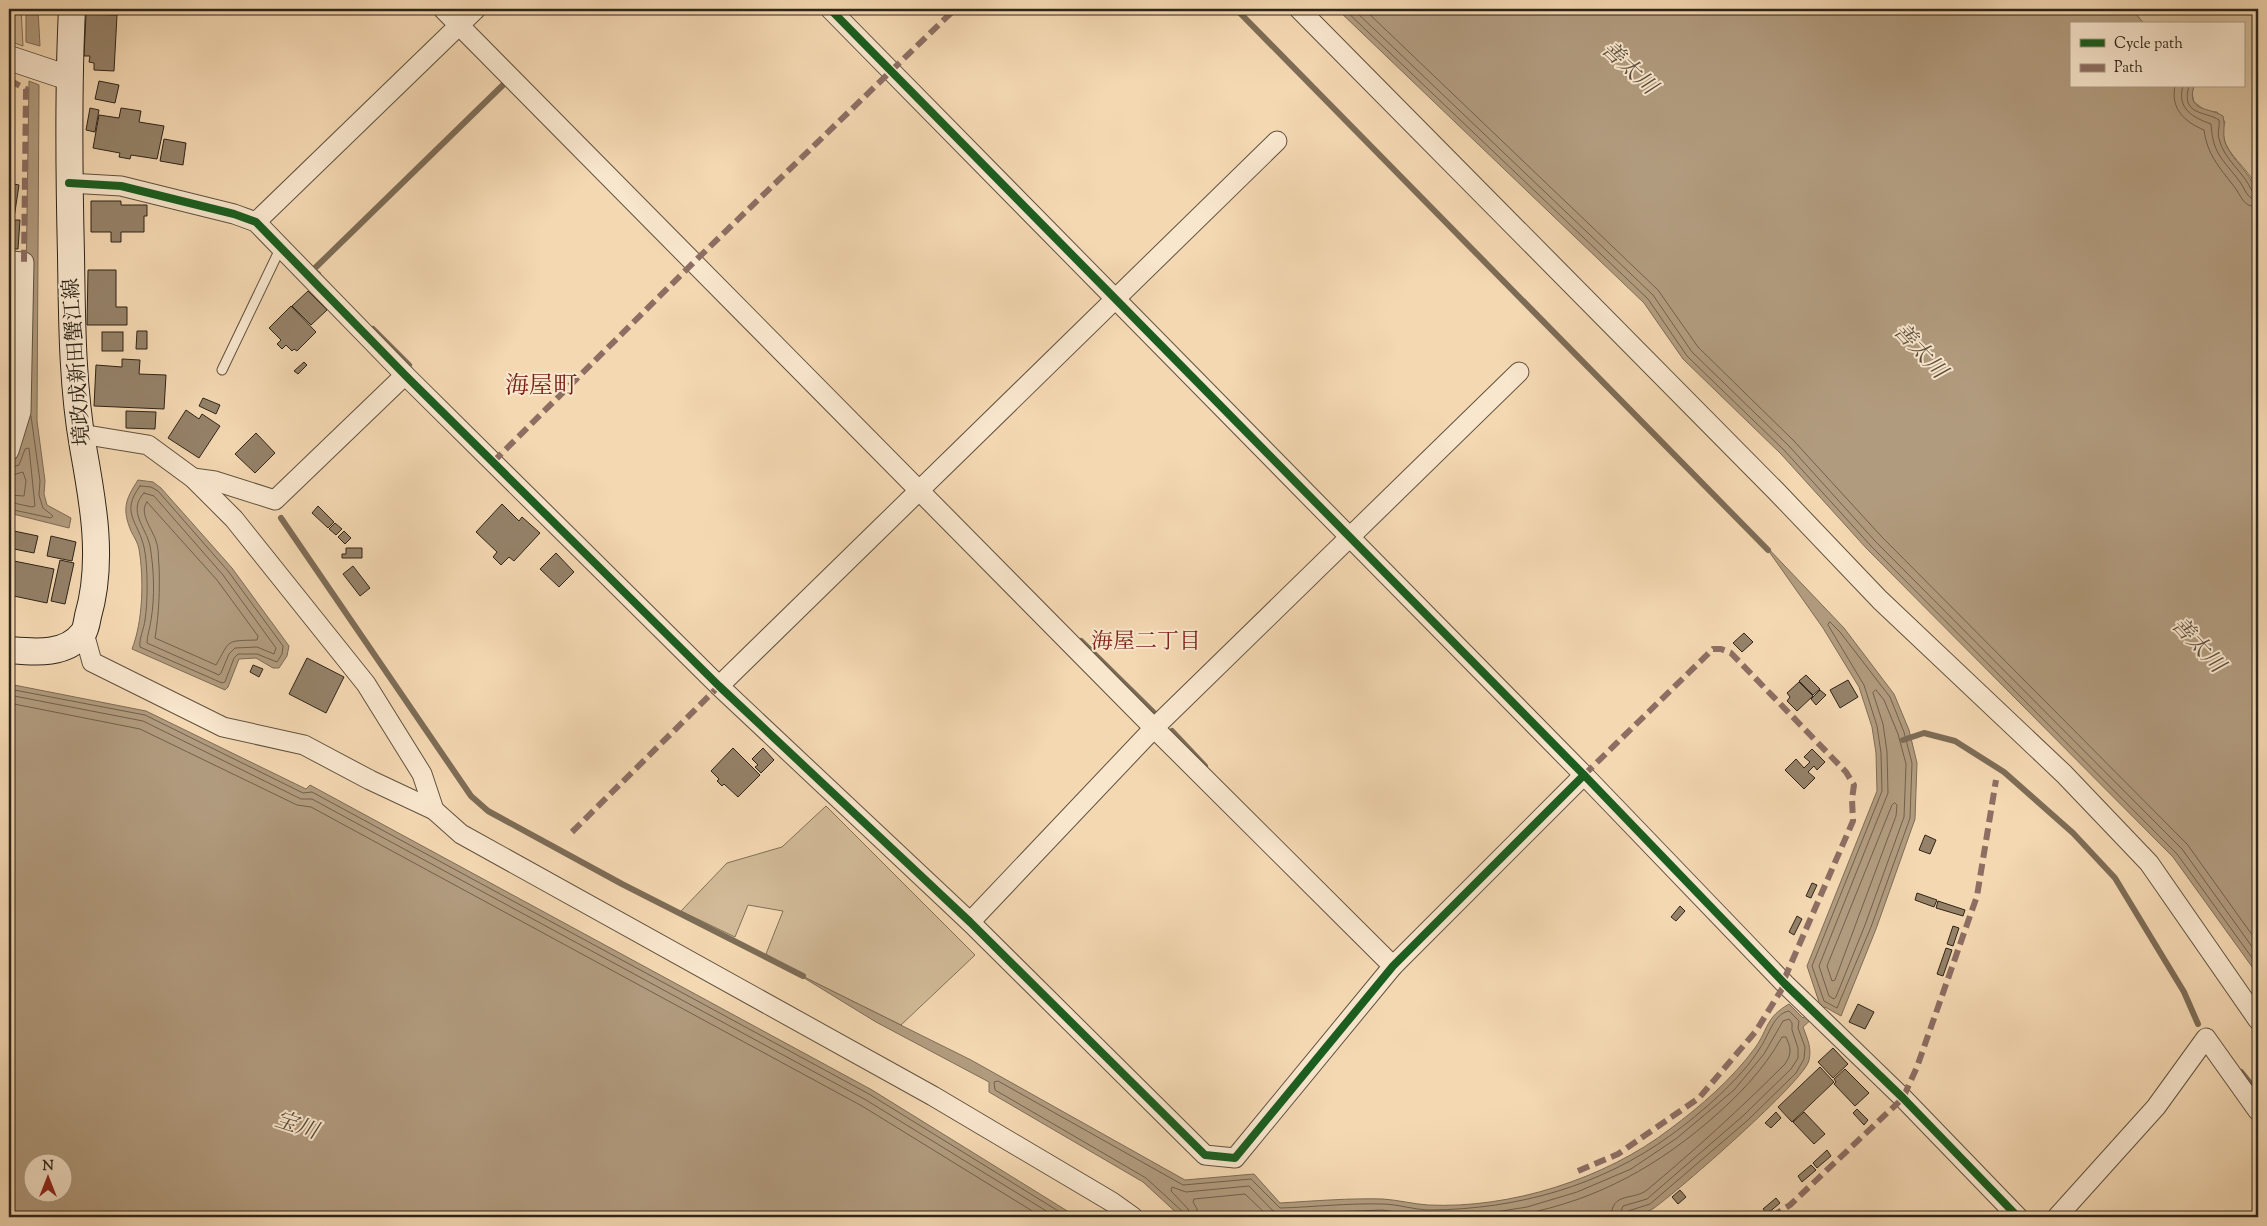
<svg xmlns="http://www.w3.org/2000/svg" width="2267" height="1226" viewBox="0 0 2267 1226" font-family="'Sorts Mill Goudy','Noto Serif JP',serif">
	<rect width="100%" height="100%" fill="#f4d8b2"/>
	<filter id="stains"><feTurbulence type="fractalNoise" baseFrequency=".004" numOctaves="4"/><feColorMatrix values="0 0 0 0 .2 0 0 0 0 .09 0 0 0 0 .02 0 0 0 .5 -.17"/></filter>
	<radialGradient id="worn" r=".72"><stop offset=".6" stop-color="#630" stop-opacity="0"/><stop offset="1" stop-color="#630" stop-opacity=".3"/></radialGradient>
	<g fill="#d2ba98" stroke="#807058">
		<path d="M 9,9 L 21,9 L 23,46 L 9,41 Z"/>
		<path d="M 2132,9 L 2258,9 L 2258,198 C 2256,190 2255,182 2250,176 C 2238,159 2217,145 2225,122 L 2217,112 L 2206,111 L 2194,102 L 2192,93 L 2194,86 L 2243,86 L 2243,24 L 2144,24 Z"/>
		<path d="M 826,806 L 975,955 L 901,1025 L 796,973 L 766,954 L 783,911 L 748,905 L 735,937 L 681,911 L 727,863 L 782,847 Z"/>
	</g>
	<g fill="#b19b7e" stroke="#7d6c56" fill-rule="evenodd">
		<path d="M 26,9 L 38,9 L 40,46 L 26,42 Z"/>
		<path d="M 1337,9 L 2132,9 L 2144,24 L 2071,24 L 2071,86 L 2194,86 C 2186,112 2209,107 2223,116 C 2226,127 2221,136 2227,147 C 2238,167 2253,174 2258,198 L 2258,975 L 2173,857 L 1867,549 L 1781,454 L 1683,359 L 1644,303 Z"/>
		<path d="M 29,81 L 39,85 L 37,421 L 45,481 L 44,494 L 47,505 L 71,518 L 69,528 L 9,513 L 9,465 L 24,412 Z"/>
		<path d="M 138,480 L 153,482 L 161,488 L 232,568 L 289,646 L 287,656 L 279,668 L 273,668 L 256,658 L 239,659 L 228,687 L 225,690 L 132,649 C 143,621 144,579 139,549 C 138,543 134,537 131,531 C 122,509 125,500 138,480 Z"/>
		<path d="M 1763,543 L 1844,628 L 1894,694 L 1909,730 L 1917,763 L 1915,819 L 1876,929 L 1841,1016 L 1825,1007 L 1803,1027 C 1807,1038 1812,1048 1809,1060 C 1806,1080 1677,1192 1654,1208 C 1646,1214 1631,1215 1621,1217 L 1181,1217 L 1143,1182 L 989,1092 L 989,1082 L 876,1022 L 796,973 L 971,1060 L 1185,1180 L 1254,1174 L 1280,1203 C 1314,1201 1349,1198 1383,1199 C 1398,1200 1413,1204 1428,1205 C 1510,1209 1605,1179 1670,1129 C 1701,1106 1732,1079 1755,1048 C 1769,1028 1765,1018 1789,1004 L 1803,1018 L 1819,1002 L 1807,966 L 1877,791 L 1876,753 L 1872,727 L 1859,687 L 1823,628 Z"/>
		<path d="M 9,684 L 146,711 L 306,789 L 310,785 L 872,1090 L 1077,1217 L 9,1217 ZM 32,1164 L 62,1164 L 62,1194 L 32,1194 Z"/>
	</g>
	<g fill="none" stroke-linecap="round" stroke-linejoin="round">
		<g stroke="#70604c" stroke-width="1">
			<path d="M 1344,9 L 1648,299 L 1687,356 L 1784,450 L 1871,546 L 2177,854 L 2258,966"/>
			<path d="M 1353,9 L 1653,295 L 1692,352 L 1789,446 L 1875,541 L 2182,849 L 2258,955"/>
			<path d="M 1364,9 L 1658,290 L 1698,347 L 1794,441 L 1881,536 L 2187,844 L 2258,943"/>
			<path d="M 2175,86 C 2170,109 2185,122 2204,130 C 2207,154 2219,167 2233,185 C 2242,196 2242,207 2258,207"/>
			<path d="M 2183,86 C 2176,109 2194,118 2211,124 C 2213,155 2223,159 2240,182 C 2246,190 2246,199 2258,200"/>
			<path d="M 2189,86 C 2180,116 2206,111 2219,120 C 2220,126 2217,132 2219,139 C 2224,160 2244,172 2252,191 L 2258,193"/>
			<path d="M 9,468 L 19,465 L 25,449 L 29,448 L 35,506 L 32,507 L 9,502"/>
			<path d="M 9,476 L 23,472 L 26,481 L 24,496 L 9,495"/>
			<path d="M 140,486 L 151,487 L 158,491 L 228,571 L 283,646 L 282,654 L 277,662 L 257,654 L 238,654 L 234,658 L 225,682 L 222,683 L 140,647 C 139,638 144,629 145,620 C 148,602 148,565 144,547 C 138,521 120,513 140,486 Z"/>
			<path d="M 144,493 L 154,496 L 223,575 L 276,648 L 274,654 L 257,647 L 235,648 L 229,654 L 221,673 L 219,675 L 147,643 C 147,636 150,628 151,620 C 155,597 154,569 150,546 C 146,527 127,511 144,493 Z"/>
			<path d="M 147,502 L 217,580 L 258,636 L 257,640 C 225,641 231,639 216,665 L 155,638 C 159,613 160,590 159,565 C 158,557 159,549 156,541 C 153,530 138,513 147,502 Z"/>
			<path d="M 9,509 L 51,518 L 53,516 L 43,508 L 39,495 L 40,481 L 31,416"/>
			<path d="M 1830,622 L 1840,632 L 1890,697 L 1904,732 L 1912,763 L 1910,818 L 1871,927 L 1837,1008 L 1824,1001 L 1812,966 L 1882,791 L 1881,753 L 1877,726 L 1864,685 L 1828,625 Z"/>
			<path d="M 9,689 L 145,715 L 303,793 L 312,792 L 869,1094 L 1068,1217"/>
			<path d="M 1876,690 L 1884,700 L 1898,734 L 1906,764 L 1904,817 L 1865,925 L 1836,997 L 1834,999 L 1829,996 L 1819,966 L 1888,793 L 1887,752 L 1883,724 L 1873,693 Z"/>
			<path d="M 9,695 L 143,721 L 301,799 L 312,799 L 866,1100 L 1056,1217"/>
			<path d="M 9,703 L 140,729 L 297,805 L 311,807 L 862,1106 L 1042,1217"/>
			<path d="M 1895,803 L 1897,805 L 1896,816 L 1835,980 L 1832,981 L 1827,966 L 1892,805 Z"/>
			<path d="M 1184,1217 L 1183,1212 L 1146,1178 L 995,1090 L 994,1082 L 998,1081 L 1183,1185 L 1251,1179 L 1280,1208 C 1314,1207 1348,1203 1382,1204 C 1398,1204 1414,1210 1431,1210 C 1518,1209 1601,1186 1671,1135 C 1700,1114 1742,1078 1760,1048 C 1768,1037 1774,1013 1789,1011 L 1799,1021 L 1798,1028 L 1805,1047 L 1804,1059 L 1796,1073 L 1748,1120 L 1650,1204 L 1628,1211 L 1625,1217"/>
			<path d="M 1191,1217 L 1188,1209 L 1171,1191 L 1172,1187 L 1186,1192 L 1249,1186 L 1272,1210 L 1279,1214 L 1382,1210 L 1428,1216 L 1476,1215 L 1527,1207 L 1577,1192 L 1631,1169 L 1677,1138 L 1734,1090 L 1764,1054 L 1783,1021 L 1789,1019 L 1792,1023 L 1792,1030 L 1798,1048 L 1798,1058 L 1791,1069 L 1744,1115 L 1647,1199 L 1623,1206 L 1619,1217"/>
			<path d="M 1198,1217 L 1197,1209 L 1193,1202 L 1194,1199 L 1245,1194 L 1269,1217"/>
			<path d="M 1507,1217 C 1585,1205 1648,1173 1708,1122 C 1737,1097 1763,1071 1782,1037 L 1786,1037 C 1791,1048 1792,1054 1785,1064 C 1741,1108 1695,1150 1647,1190 C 1633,1201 1612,1191 1611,1217"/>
		</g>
		<g stroke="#7d6c56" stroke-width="6">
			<path d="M 1236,9 L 1768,550"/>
			<path d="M 318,274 L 313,270 L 505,83"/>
			<path d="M 373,329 L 409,365"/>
			<path d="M 281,518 L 471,796 L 488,811 L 622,884 L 803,976"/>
			<path d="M 1081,641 L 1157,716"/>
			<path d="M 1172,731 L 1205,766"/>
			<path d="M 1903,740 L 1924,733 L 1955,741 L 2004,772 L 2073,833 L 2115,878 L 2184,992 L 2198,1024"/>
			<path d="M 2241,1072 L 2258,1093"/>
		</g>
	</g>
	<g fill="#958269" stroke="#2e2519">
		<path d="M 86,14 L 117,15 L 114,71 L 94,70 L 94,63 L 89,62 L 90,56 L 84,56 Z"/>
		<path d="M 99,81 L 119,85 L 115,103 L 95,99 Z"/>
		<path d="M 90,108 L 99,110 L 95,132 L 86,130 Z"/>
		<path d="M 121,108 L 141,111 L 139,122 L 164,126 L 157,159 L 131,155 L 130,159 L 119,157 L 120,153 L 93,148 L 99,115 L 119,118 Z"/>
		<path d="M 164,139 L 186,143 L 183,165 L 160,161 Z"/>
		<path d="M 9,177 L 9,183 L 19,185 L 14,218 L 9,217 Z"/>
		<path d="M 91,201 L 121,201 L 121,205 L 147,205 L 147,216 L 144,216 L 144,232 L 121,232 L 121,242 L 111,242 L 111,232 L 91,232 Z"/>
		<path d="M 9,220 L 20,220 L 18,249 L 9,249 Z"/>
		<path d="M 88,270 L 116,270 L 116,307 L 127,307 L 127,325 L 87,325 Z"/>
		<path d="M 9,279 L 9,287 L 17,287 L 16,333 L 9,333 Z"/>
		<path d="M 308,291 L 327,310 L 311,325 L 292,306 Z"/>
		<path d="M 291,306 L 316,332 L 297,351 L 294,349 L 292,351 L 286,345 L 282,349 L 277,344 L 281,340 L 269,328 Z"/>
		<path d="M 137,331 L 147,331 L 147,349 L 136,349 Z"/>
		<rect x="102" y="332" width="21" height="19"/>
		<path d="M 9,341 L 16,341 L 15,381 L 9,381 Z"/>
		<path d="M 122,359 L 140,360 L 139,374 L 166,375 L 164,409 L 94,406 L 96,365 L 122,367 Z"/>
		<path d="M 304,362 L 307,365 L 298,374 L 294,371 Z"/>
		<rect x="9" y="382" width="6" height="26"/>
		<path d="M 203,398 L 220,405 L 216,414 L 199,406 Z"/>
		<path d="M 186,410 L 199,419 L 202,414 L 220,426 L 199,458 L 168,438 Z"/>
		<path d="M 126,411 L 156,412 L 155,429 L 126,428 Z"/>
		<path d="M 256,433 L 275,453 L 255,473 L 235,454 Z"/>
		<path d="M 502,504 L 519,521 L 522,517 L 540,533 L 514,561 L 509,557 L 501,565 L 493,557 L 497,552 L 476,532 Z"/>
		<path d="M 318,506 L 334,522 L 328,528 L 312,513 Z"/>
		<path d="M 335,523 L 342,529 L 336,535 L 329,529 Z"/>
		<path d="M 9,530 L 38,536 L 34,553 L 9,548 Z"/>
		<path d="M 344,531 L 351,538 L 345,544 L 338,537 Z"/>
		<path d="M 51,536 L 76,542 L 72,561 L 47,556 Z"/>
		<path d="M 346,548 L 362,548 L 362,558 L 342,558 L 342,554 L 346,554 Z"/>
		<path d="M 556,553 L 574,572 L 559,587 L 540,569 Z"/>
		<path d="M 9,560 L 54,569 L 47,603 L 9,595 Z"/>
		<path d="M 60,560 L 74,563 L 65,604 L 51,601 Z"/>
		<path d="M 353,566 L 370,588 L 360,596 L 343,574 Z"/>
		<path d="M 1744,633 L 1753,642 L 1742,652 L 1733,643 Z"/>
		<path d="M 307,658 L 344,677 L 326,713 L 289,694 Z"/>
		<path d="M 253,665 L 263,669 L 259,677 L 250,672 Z"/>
		<path d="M 1806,675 L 1820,689 L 1813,695 L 1799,681 Z"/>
		<path d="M 1848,680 L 1858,697 L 1840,708 L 1830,690 Z"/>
		<path d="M 1799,682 L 1813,696 L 1797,711 L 1787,701 L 1790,697 L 1787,693 Z"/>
		<path d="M 1820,690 L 1826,695 L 1816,705 L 1811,699 Z"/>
		<path d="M 733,748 L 760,775 L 738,797 L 724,784 L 722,786 L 717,781 L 719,779 L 711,771 Z"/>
		<path d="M 763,748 L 774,760 L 761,773 L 755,767 L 758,765 L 752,759 Z"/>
		<path d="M 1812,749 L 1825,762 L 1817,770 L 1814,766 L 1808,772 L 1815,778 L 1804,789 L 1785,770 L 1796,759 L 1804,768 L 1810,762 L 1804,757 Z"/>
		<path d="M 1925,835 L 1936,840 L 1930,854 L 1919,850 Z"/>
		<path d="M 1812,883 L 1817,885 L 1811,898 L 1806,896 Z"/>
		<path d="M 1917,893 L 1937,900 L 1934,907 L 1915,900 Z"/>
		<path d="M 1938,901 L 1965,910 L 1963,916 L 1936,908 Z"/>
		<path d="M 1680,906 L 1685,911 L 1676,921 L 1671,917 Z"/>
		<path d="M 1797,916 L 1802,919 L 1794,935 L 1789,932 Z"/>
		<path d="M 1953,926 L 1959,928 L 1953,946 L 1947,944 Z"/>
		<path d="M 1946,948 L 1952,950 L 1943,976 L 1937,974 Z"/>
		<path d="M 1858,1004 L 1874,1012 L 1865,1029 L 1849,1022 Z"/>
		<path d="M 1833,1048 L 1848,1064 L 1833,1078 L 1818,1062 Z"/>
		<path d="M 1820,1067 L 1834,1082 L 1792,1122 L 1778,1107 Z"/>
		<path d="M 1845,1069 L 1869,1093 L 1855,1106 L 1834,1084 L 1836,1082 L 1834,1079 Z"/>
		<path d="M 1857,1109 L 1868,1120 L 1864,1125 L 1853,1113 Z"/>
		<path d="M 1776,1112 L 1781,1118 L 1771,1128 L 1765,1123 Z"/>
		<path d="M 1804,1112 L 1825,1134 L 1814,1144 L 1793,1122 Z"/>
		<path d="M 1827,1150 L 1831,1156 L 1817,1168 L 1813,1163 Z"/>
		<path d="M 1811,1165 L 1816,1170 L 1802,1182 L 1798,1176 Z"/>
		<path d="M 1680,1190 L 1686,1197 L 1678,1204 L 1672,1197 Z"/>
		<path d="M 1776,1198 L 1780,1203 L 1767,1214 L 1763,1209 Z"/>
	</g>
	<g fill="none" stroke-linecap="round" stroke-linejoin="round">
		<defs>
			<path id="service" d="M 222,370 L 280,249"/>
			<g id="minor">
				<path d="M 443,9 L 1154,728 L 1393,966"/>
				<path d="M 830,9 L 1584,775 L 1785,984 L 1903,1098 L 2018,1217"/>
				<path d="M 1299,9 L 1775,490 L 1880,600 L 2064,774 L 2149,863 L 2258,1020"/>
				<path d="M 69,183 L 121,186 L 234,214 L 256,222 L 405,375 L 719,686 L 970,922 L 1205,1155 L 1235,1158 L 1393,966 L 1584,775"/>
				<path d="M 256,222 L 476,9"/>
				<path d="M 9,261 L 24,262 L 21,412 L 9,451"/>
				<path d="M 81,434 L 148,445 L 193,478 L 234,519 L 366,684 L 422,774 L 434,810"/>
				<path d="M 193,478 L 215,481 L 275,500 L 405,375"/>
				<path d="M 84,633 L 92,662 L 223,727 L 304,745 L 370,780 L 434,810 L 461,834 L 933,1096 L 1112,1202 L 1133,1217"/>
				<path d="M 719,686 L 1277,141"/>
				<path d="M 970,922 L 1154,728 L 1519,372"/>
				<path d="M 2057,1217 L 2156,1107 L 2206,1038 L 2258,1111"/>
			</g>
			<path id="tertiary" d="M 9,58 L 69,78"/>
			<path id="secondary" d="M 9,650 C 33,652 66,656 83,633 C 86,629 87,621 88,616 C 104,561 93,502 83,447 C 72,384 72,319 71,255 C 69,173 68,91 72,9"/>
		</defs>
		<use href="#service" stroke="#60523f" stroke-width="11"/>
		<use href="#minor" stroke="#60523f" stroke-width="21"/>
		<use href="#tertiary" stroke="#60523f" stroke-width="26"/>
		<use href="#secondary" stroke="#2e2519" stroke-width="28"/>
		<use href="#service" stroke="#f8e6cd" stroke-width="9"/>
		<use href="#minor" stroke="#f8e6cd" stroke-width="19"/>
		<use href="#tertiary" stroke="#f8e6cd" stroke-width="24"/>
		<use href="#secondary" stroke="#f8e6cd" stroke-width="26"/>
		<g stroke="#8d6e63" stroke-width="6" stroke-dasharray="12 6" stroke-linecap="butt">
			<path d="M 9,80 L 26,89 L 24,262"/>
			<path d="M 493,462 L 694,262 L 955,9"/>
			<path d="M 1584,775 L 1713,649 L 1721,649 L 1731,653 L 1846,772 L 1854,785 L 1852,799 L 1853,821 L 1783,982"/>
			<path d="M 572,832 L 719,686"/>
			<path d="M 1578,1171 L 1618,1154 L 1699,1098 L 1756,1031 L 1785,984"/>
			<path d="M 1771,1217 L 1790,1205 L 1903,1098 L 1917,1067 L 1977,896 L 1996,780"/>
		</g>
		<defs>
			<g id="cycleway">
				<path d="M 830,9 L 1584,775 L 1785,984 L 1903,1098 L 2018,1217"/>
				<path d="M 69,183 L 121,186 L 234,214 L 256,222 L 405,375 L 719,686 L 970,922 L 1205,1155 L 1235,1158 L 1393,966 L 1584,775"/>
			</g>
		</defs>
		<use href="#cycleway" stroke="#f8e6cd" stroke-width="11"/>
		<use href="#cycleway" stroke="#1b5e20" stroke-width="8"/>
	</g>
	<g text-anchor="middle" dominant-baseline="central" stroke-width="4" stroke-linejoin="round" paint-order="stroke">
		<g font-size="21" fill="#2e2519" stroke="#f8e6cd">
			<text transform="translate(78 362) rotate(-94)">境政成新田蟹江線</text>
		</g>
		<g font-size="22" font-style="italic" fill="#5c4e3c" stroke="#f8e6cd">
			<text transform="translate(1628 69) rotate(43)">善太川</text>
			<text transform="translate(1919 352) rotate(47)">善太川</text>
			<text transform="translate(2197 646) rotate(47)">善太川</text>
			<text transform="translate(296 1127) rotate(18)">宝川</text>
		</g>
		<g font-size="22" fill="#7a1f14" stroke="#f8e6cd">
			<text x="1146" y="643">海屋二丁目</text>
		</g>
		<g font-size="24" fill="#7a1f14" stroke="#f8e6cd">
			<text x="541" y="387">海屋町</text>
		</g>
	</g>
	<rect width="2267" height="1226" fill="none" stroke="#f4d8b2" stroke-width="30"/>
	<rect x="10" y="10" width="2247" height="1206" fill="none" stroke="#2e2519" stroke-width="2.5"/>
	<rect x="15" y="15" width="2237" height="1196" fill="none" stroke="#2e2519"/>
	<rect x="2070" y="22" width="175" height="65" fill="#f8e6cd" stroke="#a79985"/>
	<rect x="2080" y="39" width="25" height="8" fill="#1b5e20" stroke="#a79985"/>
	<text x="2114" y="48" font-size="15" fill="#2e2519">Cycle path</text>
	<rect x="2080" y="64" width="25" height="8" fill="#8d6e63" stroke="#a79985"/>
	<text x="2114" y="72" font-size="15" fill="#2e2519">Path</text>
	<g transform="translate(48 1178)"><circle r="24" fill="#f8e6cd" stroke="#a79985"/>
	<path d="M0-4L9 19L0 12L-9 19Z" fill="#8f2418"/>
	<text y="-8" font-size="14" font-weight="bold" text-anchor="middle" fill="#2e2519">N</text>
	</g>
	<rect width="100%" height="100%" filter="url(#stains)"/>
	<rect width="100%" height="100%" fill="url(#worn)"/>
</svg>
